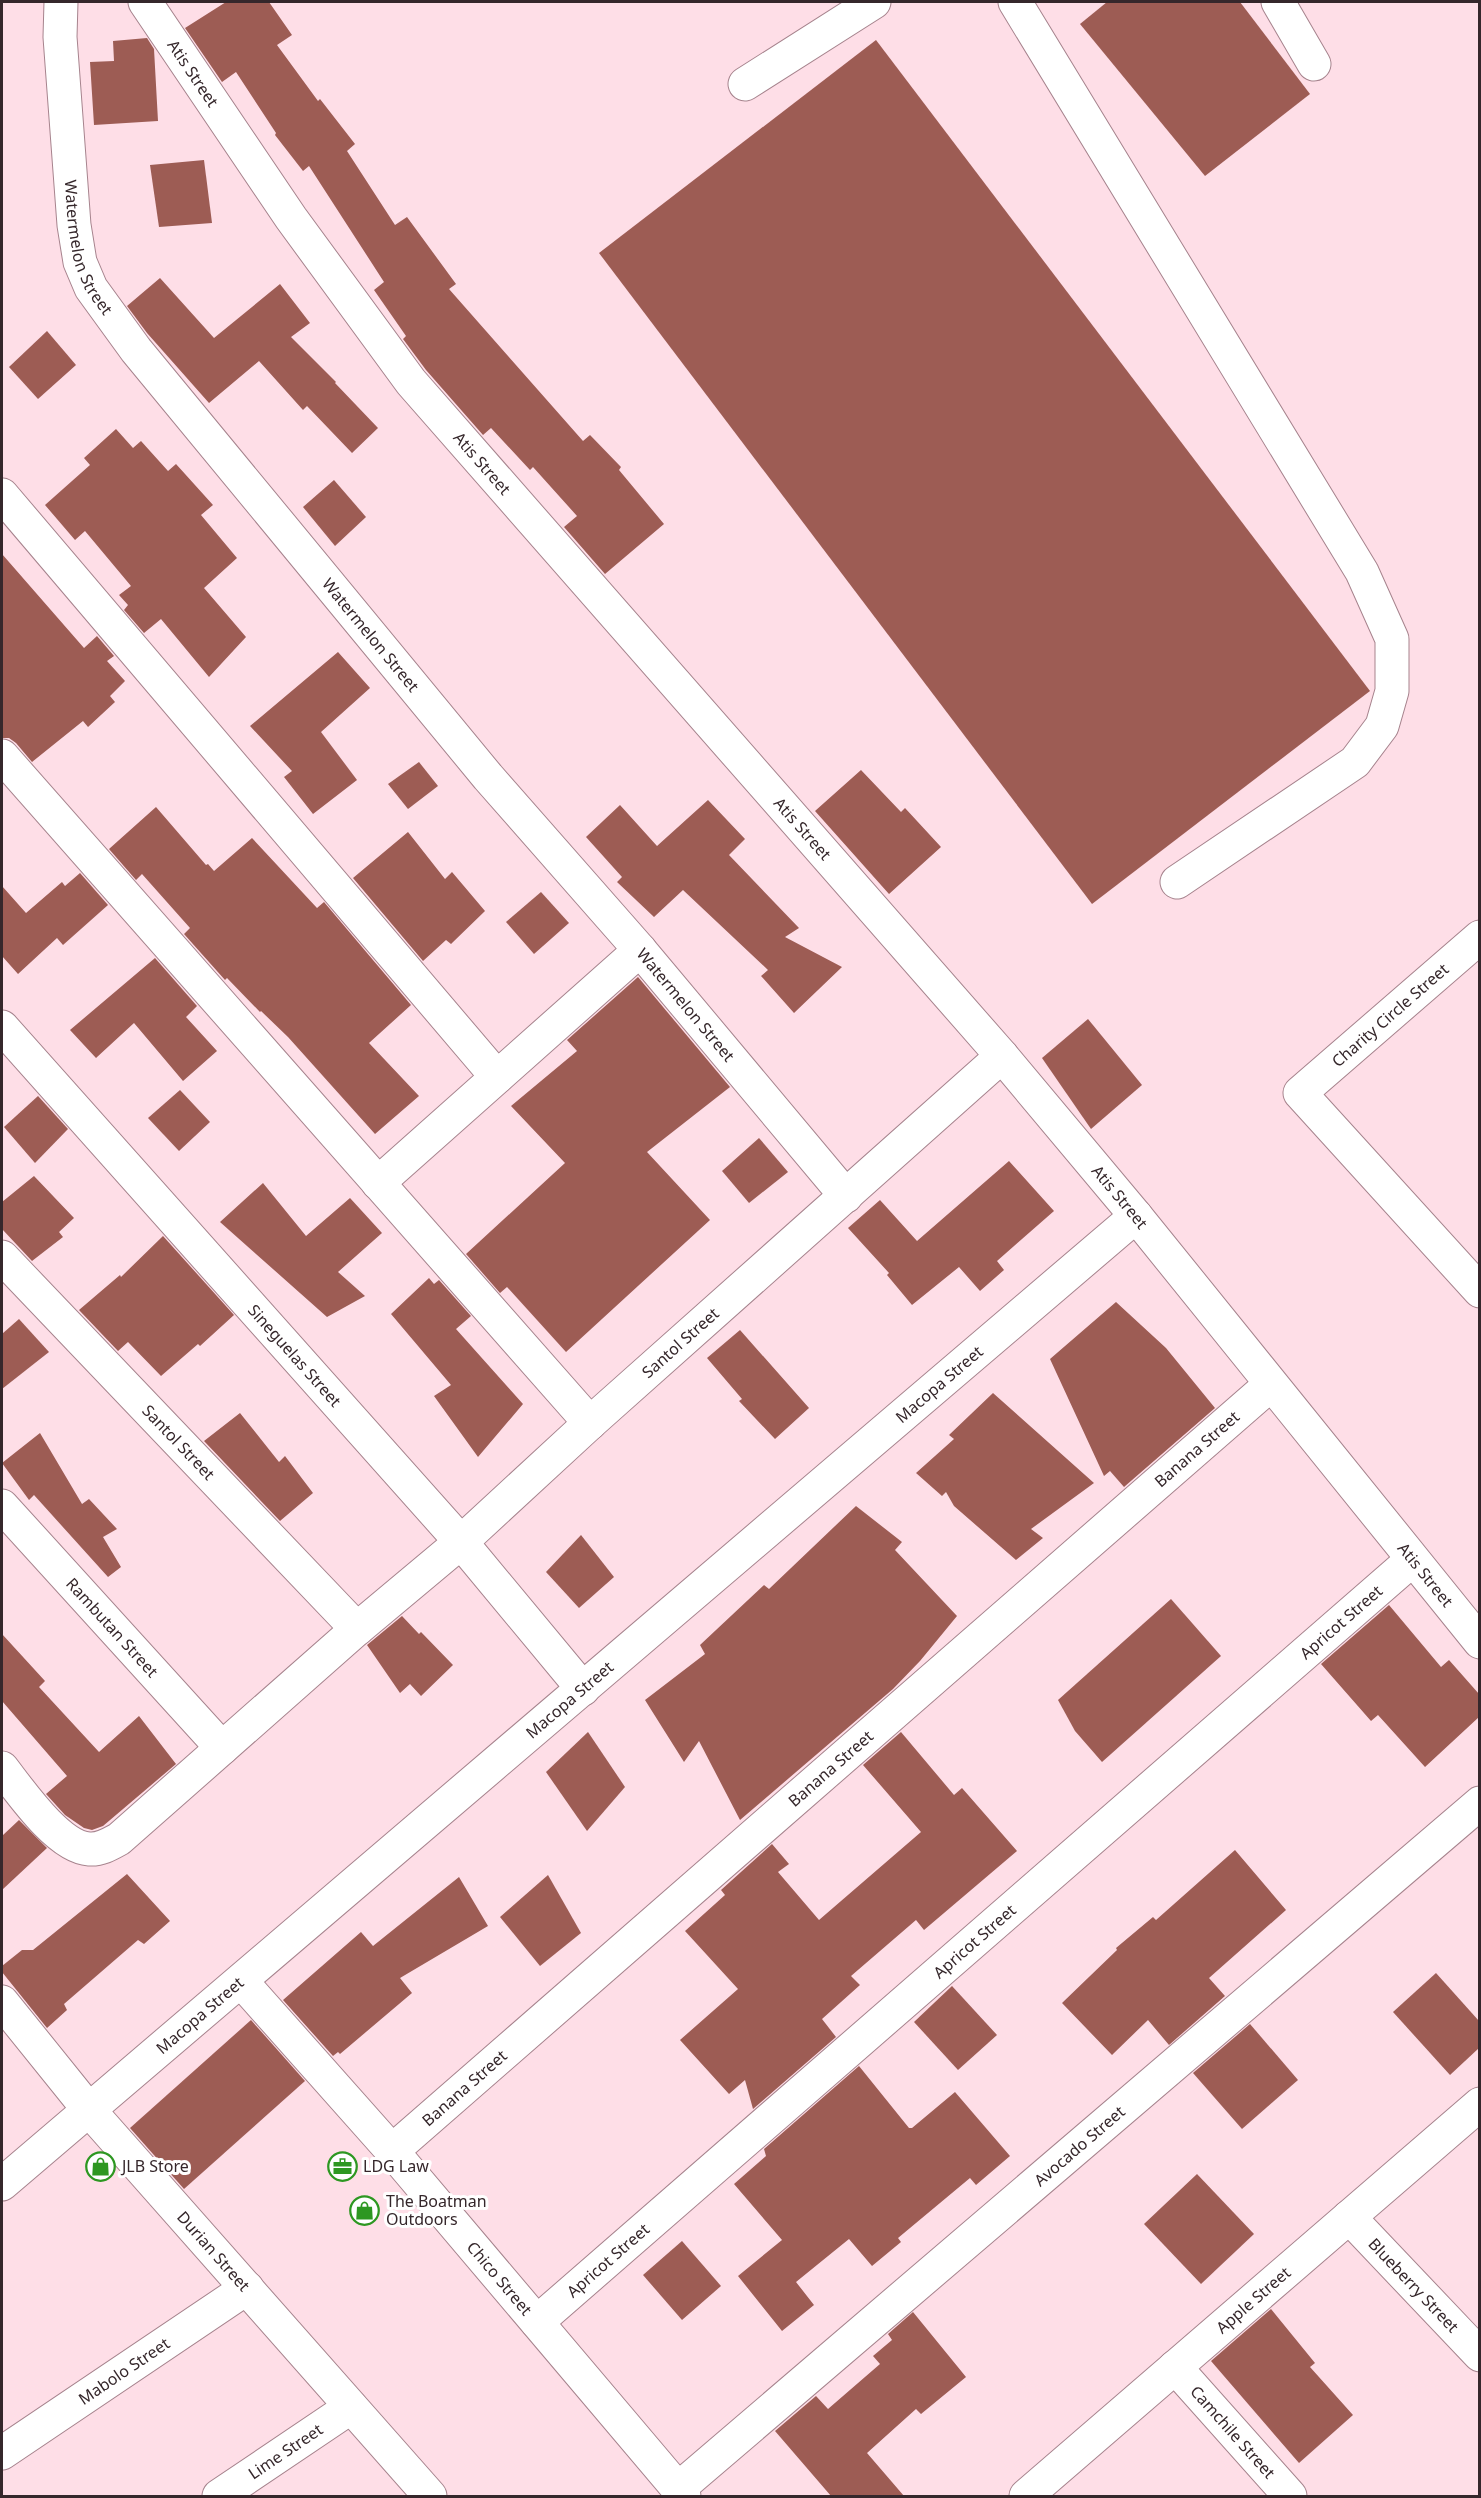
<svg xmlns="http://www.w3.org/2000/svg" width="1481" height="2498" viewBox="0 0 1481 2498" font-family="'Noto Sans',sans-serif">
	<rect width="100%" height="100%" fill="#fedee7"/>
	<g fill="#9d5c54">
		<path d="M 226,2 L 269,2 L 292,35 L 277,45 L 318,101 L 320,99 L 355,144 L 347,151 L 395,225 L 407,217 L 456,284 L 449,289 L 583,441 L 590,435 L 621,467 L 619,470 L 664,524 L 605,574 L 564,527 L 577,516 L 533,467 L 530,470 L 491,428 L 483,435 L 426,370 L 403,339 L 406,336 L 374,290 L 384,282 L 309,166 L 303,171 L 275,135 L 276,133 L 236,72 L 222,82 L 185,28 Z"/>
		<path d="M 1107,2 L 1240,2 L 1310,94 L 1205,176 L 1080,24 Z"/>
		<path d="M 147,38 L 154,49 L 158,121 L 94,125 L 90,62 L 114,61 L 113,41 Z"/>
		<path d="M 876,40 L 1370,691 L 1092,904 L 599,253 Z"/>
		<path d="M 204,160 L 212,223 L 159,227 L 150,165 Z"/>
		<path d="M 160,278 L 214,338 L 280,284 L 310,323 L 291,337 L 336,382 L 335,383 L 378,428 L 352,453 L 307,406 L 303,410 L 259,361 L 209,403 L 147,333 L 127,306 Z"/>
		<path d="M 47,331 L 76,365 L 38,399 L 9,367 Z"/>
		<path d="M 116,429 L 133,448 L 141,441 L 168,471 L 176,464 L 213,505 L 201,515 L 237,558 L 204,588 L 246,637 L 209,677 L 161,619 L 144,633 L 124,610 L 128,605 L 119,595 L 131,586 L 85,531 L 75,540 L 45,505 L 90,465 L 84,458 Z"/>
		<path d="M 334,480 L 366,517 L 335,546 L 303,507 Z"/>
		<path d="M 2,554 L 84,648 L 97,636 L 114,656 L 107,661 L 125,681 L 110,696 L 115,702 L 88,727 L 83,721 L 32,762 L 16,743 L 9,738 L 2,738 Z"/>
		<path d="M 338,652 L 370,688 L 321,732 L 357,780 L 313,814 L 284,777 L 292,771 L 250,726 Z"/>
		<path d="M 419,762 L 438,786 L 408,809 L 388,784 Z"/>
		<path d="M 861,770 L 901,812 L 905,808 L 941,847 L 889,894 L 815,811 Z"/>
		<path d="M 708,800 L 745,839 L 729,855 L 799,928 L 785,937 L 842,967 L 794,1013 L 761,976 L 768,970 L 683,890 L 654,917 L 617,882 L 622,877 L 586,837 L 620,805 L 657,846 Z"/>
		<path d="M 156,807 L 206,865 L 208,864 L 214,871 L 252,838 L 317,908 L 324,902 L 411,1005 L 369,1043 L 419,1096 L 375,1134 L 288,1037 L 261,1011 L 260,1012 L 227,978 L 225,980 L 184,934 L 190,928 L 142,874 L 136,880 L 109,849 Z"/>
		<path d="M 408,832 L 445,879 L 452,872 L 485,911 L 451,944 L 446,940 L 423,961 L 353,878 Z"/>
		<path d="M 80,873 L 108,905 L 63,945 L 57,938 L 18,974 L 2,956 L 2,886 L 26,913 L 62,882 L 65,886 Z"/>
		<path d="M 541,892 L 569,923 L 534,954 L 506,922 Z"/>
		<path d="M 155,958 L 197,1006 L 186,1017 L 217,1051 L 183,1081 L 134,1023 L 96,1058 L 70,1030 Z"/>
		<path d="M 638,977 L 730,1087 L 647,1152 L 710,1220 L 566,1352 L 507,1287 L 500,1293 L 466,1254 L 565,1163 L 511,1106 L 577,1051 L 567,1040 Z"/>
		<path d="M 1088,1019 L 1142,1085 L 1091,1129 L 1042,1058 Z"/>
		<path d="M 180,1090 L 210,1122 L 179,1151 L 148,1118 Z"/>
		<path d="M 38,1096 L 68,1129 L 35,1163 L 4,1127 Z"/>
		<path d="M 759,1138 L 788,1172 L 749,1203 L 722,1171 Z"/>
		<path d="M 1009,1161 L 1054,1211 L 997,1261 L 1004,1270 L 980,1291 L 959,1267 L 912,1305 L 887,1275 L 889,1273 L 848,1228 L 880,1200 L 917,1241 Z"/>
		<path d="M 34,1176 L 74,1218 L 59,1232 L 63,1237 L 32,1261 L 2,1229 L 2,1202 Z"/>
		<path d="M 263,1183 L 306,1236 L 350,1198 L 382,1233 L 338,1272 L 365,1296 L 327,1317 L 220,1222 Z"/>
		<path d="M 163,1236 L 234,1315 L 200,1346 L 198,1344 L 161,1376 L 128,1342 L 118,1351 L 79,1310 L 120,1275 L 121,1277 Z"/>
		<path d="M 429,1278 L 434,1284 L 439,1280 L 471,1316 L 456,1329 L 523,1404 L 478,1457 L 434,1396 L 451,1385 L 391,1314 Z"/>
		<path d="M 1116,1302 L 1166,1348 L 1215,1408 L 1124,1487 L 1110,1471 L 1104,1476 L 1050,1359 Z"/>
		<path d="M 19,1319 L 49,1352 L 2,1389 L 2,1334 Z"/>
		<path d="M 740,1330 L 809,1408 L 775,1439 L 739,1401 L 742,1399 L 707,1358 Z"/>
		<path d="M 993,1393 L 1094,1483 L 1031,1529 L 1043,1538 L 1016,1560 L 954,1506 L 946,1492 L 942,1496 L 916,1473 L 954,1439 L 949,1435 Z"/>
		<path d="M 240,1413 L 279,1462 L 285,1456 L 313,1493 L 280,1521 L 204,1441 Z"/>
		<path d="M 40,1433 L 82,1504 L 89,1499 L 117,1529 L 103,1537 L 121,1567 L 108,1577 L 34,1495 L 29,1500 L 2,1463 Z"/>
		<path d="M 856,1506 L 902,1542 L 895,1550 L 957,1616 L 920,1661 L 893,1689 L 740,1820 L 699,1741 L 684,1762 L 645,1700 L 705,1654 L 700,1645 L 764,1585 L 769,1589 Z"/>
		<path d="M 581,1535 L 614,1577 L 579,1608 L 546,1572 Z"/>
		<path d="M 1171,1599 L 1221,1656 L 1102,1762 L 1075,1731 L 1058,1700 Z"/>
		<path d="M 1389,1605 L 1441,1667 L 1449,1660 L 1479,1694 L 1479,1717 L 1425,1767 L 1378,1715 L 1371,1721 L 1321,1664 Z"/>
		<path d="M 402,1616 L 419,1634 L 421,1632 L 453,1665 L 421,1696 L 410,1684 L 400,1693 L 367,1645 Z"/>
		<path d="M 2,1634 L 45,1681 L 39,1687 L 99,1752 L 139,1716 L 176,1764 L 103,1826 L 92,1830 L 84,1828 L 65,1815 L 46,1794 L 67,1776 L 2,1701 Z"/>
		<path d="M 588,1732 L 625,1787 L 587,1831 L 546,1772 Z"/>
		<path d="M 901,1732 L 954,1795 L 962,1788 L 1017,1851 L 924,1930 L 916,1920 L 851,1976 L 860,1985 L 822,2019 L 836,2037 L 753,2109 L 745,2080 L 729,2094 L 680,2040 L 738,1989 L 685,1931 L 725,1895 L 721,1890 L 772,1844 L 789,1864 L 778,1872 L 819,1920 L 921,1832 L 863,1765 Z"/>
		<path d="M 19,1820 L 47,1848 L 2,1890 L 2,1836 Z"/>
		<path d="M 1235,1850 L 1286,1910 L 1209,1978 L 1225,1996 L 1169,2045 L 1148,2020 L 1112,2055 L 1062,2003 L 1117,1950 L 1116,1948 L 1153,1917 L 1156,1920 Z"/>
		<path d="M 127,1874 L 170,1921 L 144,1944 L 138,1940 L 64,2004 L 67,2010 L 47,2028 L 2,1972 L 2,1966 L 22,1950 L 33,1950 Z"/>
		<path d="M 548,1875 L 581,1933 L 540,1966 L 500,1917 Z"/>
		<path d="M 459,1877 L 488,1926 L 400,1978 L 412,1993 L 340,2054 L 338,2052 L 333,2056 L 283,2000 L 361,1932 L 373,1946 Z"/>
		<path d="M 1436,1973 L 1479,2021 L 1479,2048 L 1450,2075 L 1393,2012 Z"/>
		<path d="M 952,1986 L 997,2035 L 958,2070 L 914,2022 Z"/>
		<path d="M 251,2020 L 305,2081 L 184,2189 L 130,2128 Z"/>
		<path d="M 1250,2024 L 1298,2080 L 1242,2129 L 1193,2073 Z"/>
		<path d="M 859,2066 L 909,2128 L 912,2128 L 955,2092 L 1010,2156 L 976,2185 L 970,2178 L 898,2238 L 901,2242 L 872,2266 L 849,2239 L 796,2282 L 814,2305 L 782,2331 L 738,2276 L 782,2240 L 734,2184 L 766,2156 L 764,2149 Z"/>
		<path d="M 1197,2174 L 1254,2234 L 1201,2284 L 1144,2224 Z"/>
		<path d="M 682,2241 L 721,2286 L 682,2320 L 643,2275 Z"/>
		<path d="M 1271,2309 L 1315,2363 L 1310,2367 L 1353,2415 L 1299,2463 L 1211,2361 Z"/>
		<path d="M 913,2312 L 966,2377 L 921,2414 L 916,2409 L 867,2453 L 904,2496 L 831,2496 L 775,2431 L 816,2396 L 828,2409 L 880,2364 L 873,2356 L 892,2340 L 888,2334 Z"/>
	</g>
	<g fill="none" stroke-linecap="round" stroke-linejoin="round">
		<defs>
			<g id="minor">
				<path id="s1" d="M 61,2 L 60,37 L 74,225 L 80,262 L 91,288 L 136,350 L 488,777 L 640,950 L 846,1196"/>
				<path id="s2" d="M 145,2 L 291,218 L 411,382 L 1002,1056 L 1136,1216 L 1480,1642"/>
				<path d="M 1015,2 L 1362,572 L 1392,639 L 1392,691 L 1382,726 L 1355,762 L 1177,882"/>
				<path d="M 1278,2 L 1314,64"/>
				<path d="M 745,84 L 874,2"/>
				<path d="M 2,495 L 497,1077"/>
				<path d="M 2,756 L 590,1423"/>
				<path d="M 1480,937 L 1300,1093 L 1480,1291"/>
				<path id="s3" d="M 2,1027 L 461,1542 L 583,1689"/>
				<path d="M 378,1183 L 640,950"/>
				<path id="s4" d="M 2,1257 L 357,1629"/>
				<path id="s5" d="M 2,1506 L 222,1748"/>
				<path id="s6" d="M 2,1768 C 20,1791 58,1847 89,1849 C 100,1850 110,1844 119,1839 L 357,1629 L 461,1542 L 590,1423 L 1002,1056"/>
				<path id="s7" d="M 241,1981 L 392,2151 L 684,2496"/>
				<path id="s8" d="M 2,2002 L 89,2110 L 430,2496"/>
				<path id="s9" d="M 392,2151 L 1270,1385"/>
				<path id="s10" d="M 2,2184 L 1136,1216"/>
				<path id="s11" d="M 1349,2217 L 1480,2355"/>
				<path id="s12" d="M 537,2322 L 1412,1560"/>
				<path id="s13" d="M 1175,2367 L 1290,2496"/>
				<path id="s14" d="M 2,2453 L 247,2288"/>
				<path id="s15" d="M 678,2489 L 1480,1803"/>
				<path id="s16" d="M 219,2496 L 351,2407"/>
				<path id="s17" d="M 1026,2496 L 1480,2104"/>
			</g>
		</defs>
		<use href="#minor" stroke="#a6838d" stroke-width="35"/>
		<use href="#minor" stroke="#fff" stroke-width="33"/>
	</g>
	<defs>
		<symbol id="shop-ring" viewBox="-11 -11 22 22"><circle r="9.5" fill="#fff" stroke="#2d9721" stroke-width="1.5"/><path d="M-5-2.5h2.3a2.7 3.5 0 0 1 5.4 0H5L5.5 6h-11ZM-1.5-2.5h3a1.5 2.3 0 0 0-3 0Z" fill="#2d9721"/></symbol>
		<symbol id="office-ring" viewBox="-11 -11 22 22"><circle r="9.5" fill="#fff" stroke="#2d9721" stroke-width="1.5"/><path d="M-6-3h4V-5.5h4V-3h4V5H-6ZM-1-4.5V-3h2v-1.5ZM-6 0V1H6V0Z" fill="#2d9721"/></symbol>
	</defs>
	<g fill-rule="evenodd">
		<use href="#shop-ring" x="84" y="2150" width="33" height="33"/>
		<use href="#office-ring" x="326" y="2150" width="33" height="33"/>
		<use href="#shop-ring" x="348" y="2194" width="33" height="33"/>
	</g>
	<g text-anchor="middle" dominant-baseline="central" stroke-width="6" stroke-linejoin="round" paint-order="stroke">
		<g font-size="16" fill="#35272b" stroke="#fff">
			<text stroke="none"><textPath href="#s2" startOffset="86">Atis Street</textPath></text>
			<text stroke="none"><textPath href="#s1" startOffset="249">Watermelon Street</textPath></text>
			<text stroke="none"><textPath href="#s2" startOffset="572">Atis Street</textPath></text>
			<text stroke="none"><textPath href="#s1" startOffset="735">Watermelon Street</textPath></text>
			<text stroke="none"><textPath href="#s2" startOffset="1058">Atis Street</textPath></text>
			<text stroke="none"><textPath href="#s1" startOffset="1221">Watermelon Street</textPath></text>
			<text transform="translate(1390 1015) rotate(-41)">Charity Circle Street</text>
			<text stroke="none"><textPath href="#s2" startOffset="1544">Atis Street</textPath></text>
			<text stroke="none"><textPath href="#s6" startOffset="903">Santol Street</textPath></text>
			<text stroke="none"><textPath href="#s3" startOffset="440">Sineguelas Street</textPath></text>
			<text stroke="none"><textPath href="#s10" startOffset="1232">Macopa Street</textPath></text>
			<text stroke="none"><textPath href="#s4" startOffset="256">Santol Street</textPath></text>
			<text stroke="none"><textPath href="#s9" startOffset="1068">Banana Street</textPath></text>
			<text stroke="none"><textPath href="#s2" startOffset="2030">Atis Street</textPath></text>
			<text stroke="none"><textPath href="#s12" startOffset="1066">Apricot Street</textPath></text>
			<text stroke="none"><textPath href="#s5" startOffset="164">Rambutan Street</textPath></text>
			<text stroke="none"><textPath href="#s10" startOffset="746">Macopa Street</textPath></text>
			<text stroke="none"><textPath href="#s9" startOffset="582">Banana Street</textPath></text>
			<text stroke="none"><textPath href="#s12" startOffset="580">Apricot Street</textPath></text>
			<text stroke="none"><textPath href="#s10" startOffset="260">Macopa Street</textPath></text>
			<text stroke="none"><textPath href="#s9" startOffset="96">Banana Street</textPath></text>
			<text stroke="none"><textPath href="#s15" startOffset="528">Avocado Street</textPath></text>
			<text stroke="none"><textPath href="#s8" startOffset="327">Durian Street</textPath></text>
			<text stroke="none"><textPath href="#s12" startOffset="94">Apricot Street</textPath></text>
			<text stroke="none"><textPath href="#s7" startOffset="394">Chico Street</textPath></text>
			<text stroke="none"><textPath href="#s11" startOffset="94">Blueberry Street</textPath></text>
			<text stroke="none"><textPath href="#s17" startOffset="300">Apple Street</textPath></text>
			<text stroke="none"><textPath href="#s14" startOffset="147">Mabolo Street</textPath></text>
			<text stroke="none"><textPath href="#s13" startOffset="87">Camchile Street</textPath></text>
			<text stroke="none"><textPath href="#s16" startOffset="80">Lime Street</textPath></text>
		</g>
		<g font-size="16" fill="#35272b" stroke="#fff" text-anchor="start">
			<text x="122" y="2166">JLB Store</text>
			<text x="363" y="2166">LDG Law</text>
			<text x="386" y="2201">The Boatman<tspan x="386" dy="18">Outdoors</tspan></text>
		</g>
	</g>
	<rect width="1481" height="2498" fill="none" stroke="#35272b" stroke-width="6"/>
</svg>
